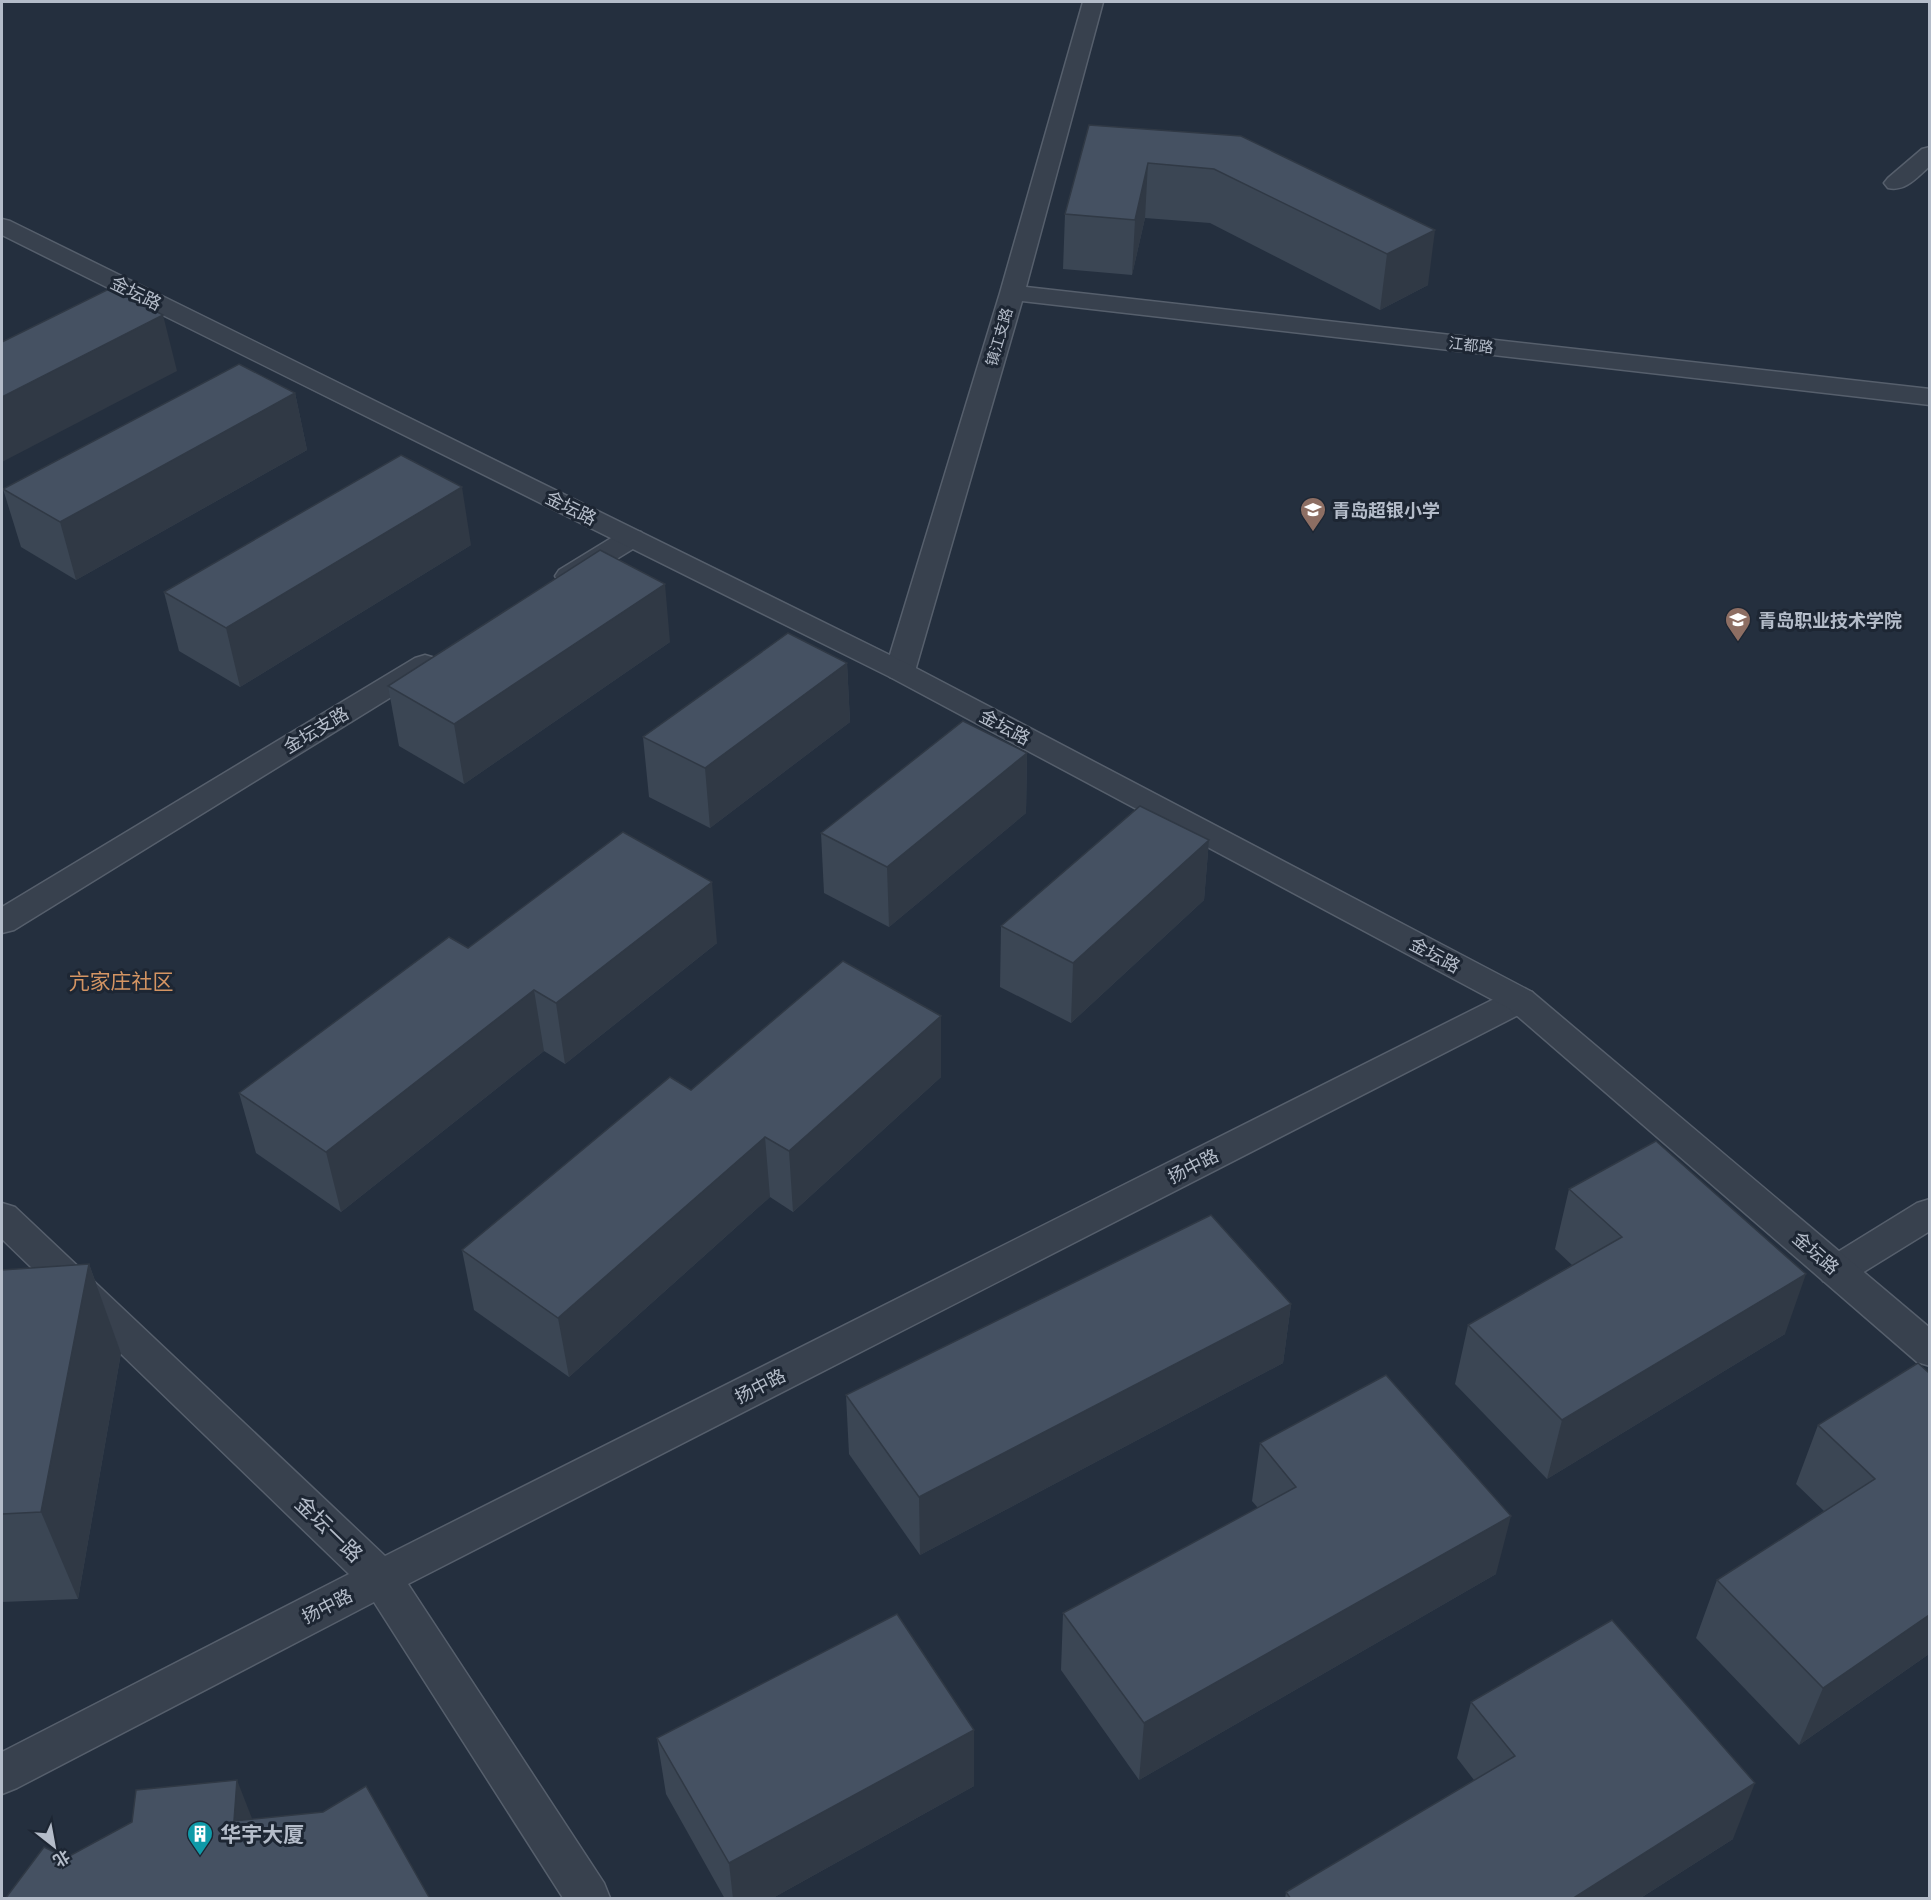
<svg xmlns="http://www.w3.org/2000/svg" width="1931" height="1900" viewBox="0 0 1931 1900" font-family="Inter,'Noto Sans SC',sans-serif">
	<rect width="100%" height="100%" fill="#242f3e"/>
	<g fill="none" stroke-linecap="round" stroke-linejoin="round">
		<defs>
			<g id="minor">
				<path d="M 1083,2 L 1103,2 L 1026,287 L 1930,389 L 1930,405 L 1022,301 L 915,671 L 910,677 L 900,680 L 890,677 L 885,671 L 1000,293 Z"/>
				<path d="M 631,530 L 641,532 L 645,538 L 641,544 L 579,582 L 569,584 L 559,582 L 555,576 L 559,570 L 621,532 Z"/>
				<path d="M 425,655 L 435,658 L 440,664 L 435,670 L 14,930 L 2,933 L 2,907 L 415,658 Z"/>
				<path d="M 1520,988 L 1532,992 L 1537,1000 L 1532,1008 L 408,1584 L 604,1883 L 610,1898 L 563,1898 L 374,1602 L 17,1788 L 2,1794 L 2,1752 L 349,1574 L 2,1239 L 2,1203 L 15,1207 L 385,1556 L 1508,992 Z"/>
				<path d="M 1930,1199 L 1930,1231 L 1849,1281 L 1836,1286 L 1823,1281 L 1817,1271 L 1823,1261 L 1917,1203 Z"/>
			</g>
			<g id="tertiary">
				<path d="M 1930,147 L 1930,166 C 1917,177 1906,192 1888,188 L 1884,183 L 1888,178 L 1922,149 Z"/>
				<path d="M 2,219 L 10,221 L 910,665 L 1532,992 L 1930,1328 L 1930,1366 L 1917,1362 L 1508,1008 L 890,677 L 2,235 Z"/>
			</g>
		</defs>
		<use href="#minor" stroke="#565f6c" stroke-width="3"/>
		<use href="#tertiary" stroke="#565f6c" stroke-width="3"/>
		<use href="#minor" fill="#38414e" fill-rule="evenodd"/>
		<use href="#tertiary" fill="#38414e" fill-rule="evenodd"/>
	</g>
	<g fill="#3b4654">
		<path d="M 1089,125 L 1241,136 L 1428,285 L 1380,310 L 1210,223 L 1145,218 L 1132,275 L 1063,269 L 1065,214 Z"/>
		<path d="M 295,393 L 307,450 L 76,580 L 21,547 L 3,489 Z"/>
		<path d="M 471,545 L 240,687 L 179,651 L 164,592 Z"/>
		<path d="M 670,642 L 464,784 L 399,746 L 388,686 Z"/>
		<path d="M 847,663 L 850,722 L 710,828 L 649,797 L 643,737 Z"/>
		<path d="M 1027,753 L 1026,813 L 889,927 L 824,893 L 821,833 Z"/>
		<path d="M 1209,840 L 1204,900 L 1071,1023 L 1000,987 L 1001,926 Z"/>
		<path d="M 717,943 L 565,1064 L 544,1051 L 341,1212 L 256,1153 L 239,1093 L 468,948 Z"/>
		<path d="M 941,1016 L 941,1077 L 793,1212 L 770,1197 L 569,1377 L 474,1310 L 462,1250 L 691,1090 Z"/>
		<path d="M 1569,1189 L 1785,1334 L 1547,1479 L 1455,1384 L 1468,1325 L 1572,1265 L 1555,1249 Z"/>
		<path d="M 89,1264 L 121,1353 L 78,1599 L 2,1602 L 2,1270 Z"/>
		<path d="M 1291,1304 L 1283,1363 L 920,1555 L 849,1454 L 846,1395 Z"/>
		<path d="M 1929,1373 L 1929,1654 L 1799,1745 L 1696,1638 L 1717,1580 L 1824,1511 L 1796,1484 L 1818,1425 Z"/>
		<path d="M 1260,1443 L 1496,1574 L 1139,1780 L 1061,1670 L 1063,1613 L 1258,1508 L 1252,1501 Z"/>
		<path d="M 1471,1702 L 1733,1839 L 1639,1899 L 1285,1899 L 1286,1892 L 1474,1780 L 1457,1758 Z"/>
		<path d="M 657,1738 L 974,1786 L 771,1899 L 725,1899 L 666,1794 Z"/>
	</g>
	<g fill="#303945">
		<path d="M 1148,163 L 1145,218 L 1132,275 L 1135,220 Z"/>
		<path d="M 1435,230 L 1428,285 L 1380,310 L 1387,254 Z"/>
		<path d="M 163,315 L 177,371 L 2,462 L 2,397 Z"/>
		<path d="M 295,393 L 307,450 L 76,580 L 60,522 Z"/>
		<path d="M 462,487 L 471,545 L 240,687 L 226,628 Z"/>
		<path d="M 665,584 L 670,642 L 464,784 L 454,724 Z"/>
		<path d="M 847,663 L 850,722 L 710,828 L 705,768 Z"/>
		<path d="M 1027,753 L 1026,813 L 889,927 L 887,867 Z"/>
		<path d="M 1209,840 L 1204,900 L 1071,1023 L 1073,963 Z"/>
		<path d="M 712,882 L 717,943 L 565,1064 L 556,1003 Z"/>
		<path d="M 534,990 L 544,1051 L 341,1212 L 326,1152 Z"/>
		<path d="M 941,1016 L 941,1077 L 793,1212 L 789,1151 Z"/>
		<path d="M 765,1137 L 770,1197 L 569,1377 L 558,1318 Z"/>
		<path d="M 89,1264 L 121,1353 L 78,1599 L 41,1512 Z"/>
		<path d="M 1806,1274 L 1785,1334 L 1547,1479 L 1562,1420 Z"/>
		<path d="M 1291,1304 L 1283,1363 L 920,1555 L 919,1497 Z"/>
		<path d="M 1511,1516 L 1496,1574 L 1139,1780 L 1144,1723 Z"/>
		<path d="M 1929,1615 L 1929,1654 L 1799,1745 L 1823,1688 Z"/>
		<path d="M 974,1730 L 974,1786 L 771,1899 L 733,1899 L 729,1863 Z"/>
		<path d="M 237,1780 L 253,1821 L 234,1821 Z"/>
		<path d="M 1755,1783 L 1733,1839 L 1639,1899 L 1572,1899 Z"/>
	</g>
	<g fill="#455162" stroke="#303945" stroke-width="1.5">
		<path d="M 1089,125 L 1241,136 L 1435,230 L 1387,254 L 1214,169 L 1148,163 L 1135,220 L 1065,214 Z"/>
		<path d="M 111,288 L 163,315 L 2,397 L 2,342 Z"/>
		<path d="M 239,364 L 295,393 L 60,522 L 3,489 Z"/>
		<path d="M 401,455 L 462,487 L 226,628 L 164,592 Z"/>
		<path d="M 600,550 L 665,584 L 454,724 L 388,686 Z"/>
		<path d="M 788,633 L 847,663 L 705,768 L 643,737 Z"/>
		<path d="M 963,721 L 1027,753 L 887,867 L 821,833 Z"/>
		<path d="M 1140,806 L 1209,840 L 1073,963 L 1001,926 Z"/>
		<path d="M 623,832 L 712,882 L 556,1003 L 534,990 L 326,1152 L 239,1093 L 449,937 L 468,948 Z"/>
		<path d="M 843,961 L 941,1016 L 789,1151 L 765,1137 L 558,1318 L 462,1250 L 670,1077 L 691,1090 Z"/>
		<path d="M 1656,1141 L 1806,1274 L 1562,1420 L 1468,1325 L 1622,1237 L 1569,1189 Z"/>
		<path d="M 1211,1215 L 1291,1304 L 919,1497 L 846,1395 Z"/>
		<path d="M 89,1264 L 41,1512 L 2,1514 L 2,1270 Z"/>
		<path d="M 1918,1363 L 1929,1373 L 1929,1615 L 1823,1688 L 1717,1580 L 1875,1479 L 1818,1425 Z"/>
		<path d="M 1386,1375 L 1511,1516 L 1144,1723 L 1063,1613 L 1296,1487 L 1260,1443 Z"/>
		<path d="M 897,1614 L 974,1730 L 729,1863 L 657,1738 Z"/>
		<path d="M 1612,1620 L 1755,1783 L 1572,1899 L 1291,1899 L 1286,1892 L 1515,1756 L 1471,1702 Z"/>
		<path d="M 237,1780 L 234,1821 L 323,1812 L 366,1786 L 430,1899 L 5,1899 L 44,1847 L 66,1858 L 132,1822 L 136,1790 Z"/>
	</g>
	<defs>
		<symbol id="school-pin" viewBox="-11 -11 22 30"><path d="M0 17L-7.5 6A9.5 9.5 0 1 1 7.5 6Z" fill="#8d6e63" stroke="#1d2633"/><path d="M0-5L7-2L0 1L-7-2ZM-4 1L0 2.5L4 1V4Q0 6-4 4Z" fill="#fff"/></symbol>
		<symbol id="building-pin" viewBox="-11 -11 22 30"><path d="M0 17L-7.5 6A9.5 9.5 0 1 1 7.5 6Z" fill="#0f9aa8" stroke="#1d2633"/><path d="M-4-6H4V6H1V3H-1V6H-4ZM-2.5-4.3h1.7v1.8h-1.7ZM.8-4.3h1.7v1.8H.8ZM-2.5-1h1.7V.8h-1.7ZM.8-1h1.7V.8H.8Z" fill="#fff"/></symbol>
	</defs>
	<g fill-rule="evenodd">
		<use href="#school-pin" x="1298" y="495" width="30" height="40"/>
		<use href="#school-pin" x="1723" y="605" width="30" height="40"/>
		<use href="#building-pin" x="185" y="1819" width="30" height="40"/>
	</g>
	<g text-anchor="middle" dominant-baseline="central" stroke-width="6" stroke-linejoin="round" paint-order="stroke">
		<g font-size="15" fill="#b4bcc9" stroke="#1d2633">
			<text transform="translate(999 337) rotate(-74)">镇江支路</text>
			<text transform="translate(1471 345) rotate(6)">江都路</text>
		</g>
		<g font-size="18" fill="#b4bcc9" stroke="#1d2633">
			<text transform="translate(136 293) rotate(26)">金坛路</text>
			<text transform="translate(571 508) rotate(26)">金坛路</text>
			<text transform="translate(1005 727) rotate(28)">金坛路</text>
			<text transform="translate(316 730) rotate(-31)">金坛支路</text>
			<text transform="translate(1435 955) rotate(28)">金坛路</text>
			<text transform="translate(1193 1166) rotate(-27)">扬中路</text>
			<text transform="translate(1816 1253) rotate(41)">金坛路</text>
			<text transform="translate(760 1386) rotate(-27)">扬中路</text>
			<text transform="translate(327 1606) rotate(-27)">扬中路</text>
		</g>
		<g font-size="18" font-weight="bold" fill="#b4bcc9" stroke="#1d2633" text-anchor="start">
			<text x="1332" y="510">青岛超银小学</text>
			<text x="1758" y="620">青岛职业技术学院</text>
		</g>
		<g font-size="21" fill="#d59563" stroke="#1d2633">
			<text x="121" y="981">亢家庄社区</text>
		</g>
		<g font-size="21" fill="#b4bcc9" stroke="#1d2633">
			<text transform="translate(329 1529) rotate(44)">金坛一路</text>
		</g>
		<g font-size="21" font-weight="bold" fill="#b4bcc9" stroke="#1d2633" text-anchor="start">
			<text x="220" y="1834">华宇大厦</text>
		</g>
	</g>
	<rect width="1931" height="1900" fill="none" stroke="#b4bcc9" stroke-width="6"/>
	<g transform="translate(54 1846) rotate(149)" stroke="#1d2633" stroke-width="4.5" paint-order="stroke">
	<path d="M0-4.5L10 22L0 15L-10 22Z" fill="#b4bcc9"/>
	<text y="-9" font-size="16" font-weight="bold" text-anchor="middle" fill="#b4bcc9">北</text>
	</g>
</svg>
